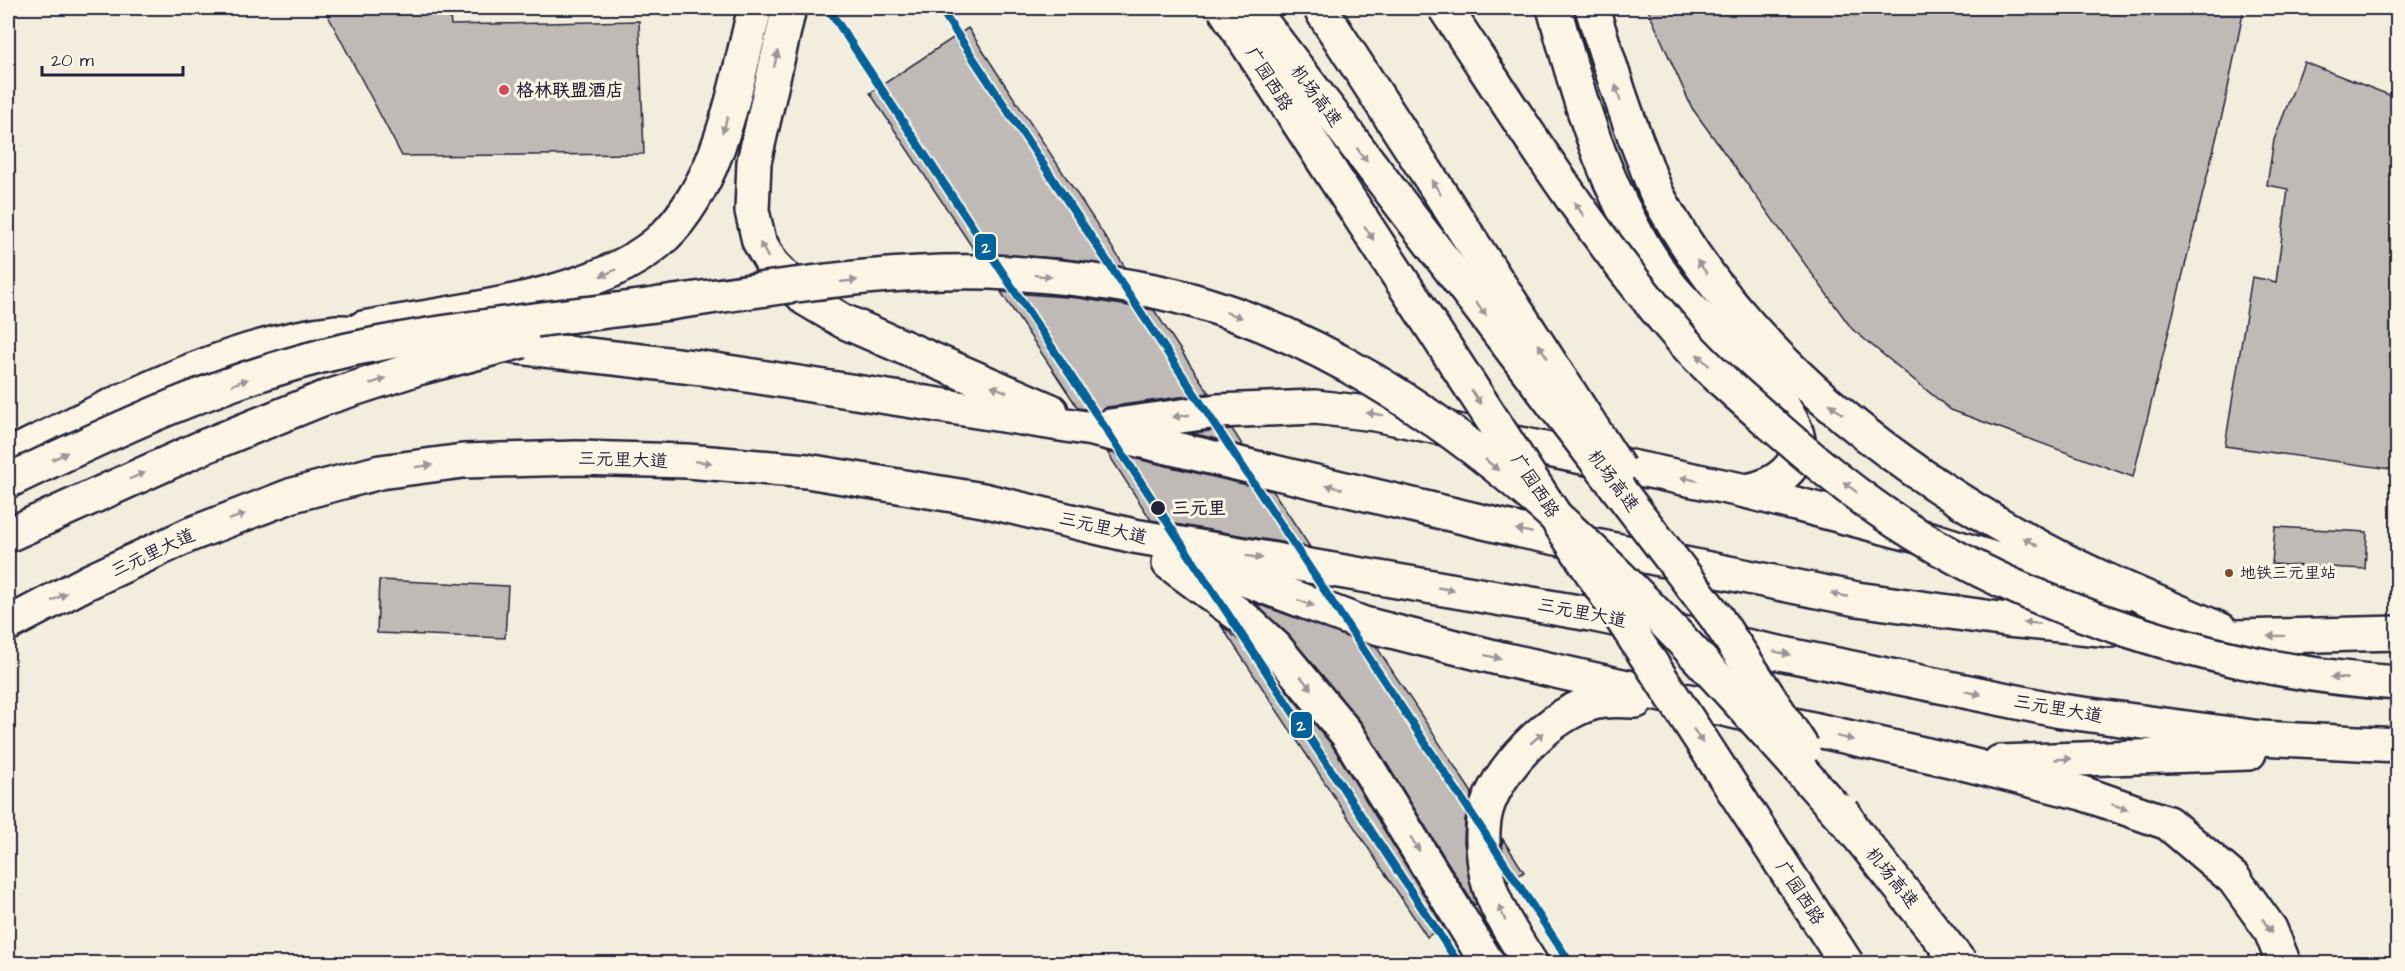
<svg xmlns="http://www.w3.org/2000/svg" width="2405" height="971" viewBox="0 0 2405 971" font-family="'Architects Daughter','LXGW WenKai TC',sans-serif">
	<rect width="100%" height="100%" fill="#f3edde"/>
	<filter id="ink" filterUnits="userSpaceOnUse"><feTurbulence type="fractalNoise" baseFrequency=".0167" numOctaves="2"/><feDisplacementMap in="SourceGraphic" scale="12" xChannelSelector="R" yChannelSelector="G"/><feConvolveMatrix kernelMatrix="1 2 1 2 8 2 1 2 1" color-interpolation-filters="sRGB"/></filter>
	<g filter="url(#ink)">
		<g fill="#bfbab6" stroke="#22223b" stroke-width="1.5">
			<path d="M 324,8 L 449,8 L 451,25 L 639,21 L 644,154 L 402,156 Z"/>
			<path d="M 1647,8 L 2244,8 L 2225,103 L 2133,477 L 1951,410 L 1852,329 L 1692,108 Z"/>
			<path d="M 968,28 L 998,74 L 1125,267 L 1058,258 L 976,253 L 870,93 Z"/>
			<path d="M 2304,62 L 2397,98 L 2397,470 L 2225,446 L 2252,277 L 2276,282 L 2288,189 L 2267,185 L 2274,140 Z"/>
			<path d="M 1001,292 L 1078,298 L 1154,310 L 1209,393 L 1107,407 L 1099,411 L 1078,408 Z"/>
			<path d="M 1232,429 L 1243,446 L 1192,433 L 1219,430 Z"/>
			<path d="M 1107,452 L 1273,491 L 1310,547 L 1151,520 Z"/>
			<path d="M 2275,527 L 2367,532 L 2365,569 L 2272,564 Z"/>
			<path d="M 379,580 L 508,586 L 505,638 L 377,633 Z"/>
			<path d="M 1254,603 L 1376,646 L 1472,793 L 1465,819 L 1464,842 L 1469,880 L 1476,904 L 1474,905 L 1361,722 L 1289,635 Z"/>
			<path d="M 1220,624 L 1261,660 L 1332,745 L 1443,926 L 1427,937 Z"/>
			<path d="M 1502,838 L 1524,872 L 1508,882 L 1504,866 Z"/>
		</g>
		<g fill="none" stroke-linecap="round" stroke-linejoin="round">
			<defs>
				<path id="minor" d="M 1746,491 L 1937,541 L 2118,598"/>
				<g id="major">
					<path d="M 789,8 L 754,162 L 752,211 L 759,241 L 772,264 L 806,299 L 843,321 L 1051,411"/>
					<path d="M 1592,8 C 1607,57 1622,105 1641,153 C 1647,167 1651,182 1658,196 C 1742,352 1890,466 2043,549 C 2100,580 2162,604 2221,630"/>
					<path d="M 363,328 C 449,312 590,299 657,243 C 680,224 699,192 711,165 C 732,115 742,60 755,8"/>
					<path d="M 492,344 L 702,368 L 1092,429 L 1522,531 L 1857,599 L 2007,620 L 2111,630"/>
					<path d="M 1110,426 L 1217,411 L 1315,407 L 1375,414 L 1746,491 C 1772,487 1806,467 1797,435 C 1784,387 1702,327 1669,284 C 1607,202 1581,104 1554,8"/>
					<path d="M 8,456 C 110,407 223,344 337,332 C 355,331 375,335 392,336"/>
					<path d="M 1194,560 L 1364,624 L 1498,658 L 1963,763 L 2082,793 L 2168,823 L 2234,879 L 2270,929 L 2284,964"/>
					<path d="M 1169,563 L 1246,620 L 1275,647 L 1347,734 L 1488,964"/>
					<path d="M 8,624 L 88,582 L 189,535 L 293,495 L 380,472 L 463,461 L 577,458 L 687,461 L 807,471 L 983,500 L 1134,536 L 1590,614 L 2061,711 L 2261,738 L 2398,745"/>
					<path d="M 2166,634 L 2237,637 L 2398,633"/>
					<path d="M 2000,762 L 2249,753"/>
					<path d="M 1531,964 C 1514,937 1494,908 1487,877 C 1483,856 1480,826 1488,804 C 1503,763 1559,705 1604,701 C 1614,700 1626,701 1636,701"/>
				</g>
				<path id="highway" d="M 8,535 L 203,447 L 322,399"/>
			</defs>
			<use href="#minor" stroke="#22223b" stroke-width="38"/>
			<use href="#major" stroke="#22223b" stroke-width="38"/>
			<use href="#highway" stroke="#22223b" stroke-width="38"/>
			<use href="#minor" stroke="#fcf5e5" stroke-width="33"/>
			<use href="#major" stroke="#fcf5e5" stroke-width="33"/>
			<use href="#highway" stroke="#fcf5e5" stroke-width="33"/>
			<defs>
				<g id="major-bridge">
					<path d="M 1224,8 L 1847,964"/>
					<path d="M 1320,8 L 1619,469"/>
				</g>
				<g id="highway-bridge">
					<path d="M 1251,8 L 1716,617 L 1803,749"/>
					<path d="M 1445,8 C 1521,122 1593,239 1684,342 C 1711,372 1743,399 1774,426 C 1807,455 1843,485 1879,510 C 2020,609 2227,673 2398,683"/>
					<path d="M 322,399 L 418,368 L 522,341"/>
					<path d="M 8,481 C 117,429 229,376 347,350 C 446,329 547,319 647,306 C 763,290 893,266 1010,273 C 1071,277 1136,284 1195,301 C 1469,382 1670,625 1854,830"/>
					<path d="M 1842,811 L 1854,830 L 1961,964"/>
				</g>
			</defs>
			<use href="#major-bridge" stroke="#22223b" stroke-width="38" stroke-linecap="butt"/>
			<use href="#highway-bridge" stroke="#22223b" stroke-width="38" stroke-linecap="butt"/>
			<use href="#major-bridge" stroke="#fcf5e5" stroke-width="33"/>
			<use href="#highway-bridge" stroke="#fcf5e5" stroke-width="33"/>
			<defs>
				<g id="metro-1">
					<path d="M 828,8 L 1459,964"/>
					<path d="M 940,8 L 1571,964"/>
				</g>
			</defs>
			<use href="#metro-1" stroke="#fcf5e5" stroke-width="12"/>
			<use href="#metro-1" stroke="#00629b" stroke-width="8"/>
		</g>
		<defs><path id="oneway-solid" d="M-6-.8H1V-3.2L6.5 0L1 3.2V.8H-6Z" transform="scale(1.5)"/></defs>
		<g fill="#9a9698">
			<use href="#oneway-solid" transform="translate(776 59) rotate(-76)"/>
			<use href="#oneway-solid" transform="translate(1618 93) rotate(-107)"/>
			<use href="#oneway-solid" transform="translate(725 125) rotate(107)"/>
			<use href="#oneway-solid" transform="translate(1362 155) rotate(53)"/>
			<use href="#oneway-solid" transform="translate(1436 187) rotate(-123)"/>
			<use href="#oneway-solid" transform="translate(1579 209) rotate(-124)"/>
			<use href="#oneway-solid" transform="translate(1369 233) rotate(57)"/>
			<use href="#oneway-solid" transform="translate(764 250) rotate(-118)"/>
			<use href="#oneway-solid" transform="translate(1702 267) rotate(-127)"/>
			<use href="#oneway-solid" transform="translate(608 273) rotate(157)"/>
			<use href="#oneway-solid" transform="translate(1043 276) rotate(6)"/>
			<use href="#oneway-solid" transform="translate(849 281) rotate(-6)"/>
			<use href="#oneway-solid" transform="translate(1481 309) rotate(52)"/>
			<use href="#oneway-solid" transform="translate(1234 315) rotate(19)"/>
			<use href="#oneway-solid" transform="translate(1543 351) rotate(-123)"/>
			<use href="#oneway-solid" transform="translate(1703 360) rotate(-136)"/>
			<use href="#oneway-solid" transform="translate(378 381) rotate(-18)"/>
			<use href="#oneway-solid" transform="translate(240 382) rotate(-20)"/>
			<use href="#oneway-solid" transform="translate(999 389) rotate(-157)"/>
			<use href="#oneway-solid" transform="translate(1476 397) rotate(57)"/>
			<use href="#oneway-solid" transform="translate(1836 409) rotate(-141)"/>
			<use href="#oneway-solid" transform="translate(1375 414) rotate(-171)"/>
			<use href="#oneway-solid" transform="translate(1181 416) rotate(172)"/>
			<use href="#oneway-solid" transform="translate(60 456) rotate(-26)"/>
			<use href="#oneway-solid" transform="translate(703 462) rotate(5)"/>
			<use href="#oneway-solid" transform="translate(1492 465) rotate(40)"/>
			<use href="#oneway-solid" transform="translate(424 466) rotate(-7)"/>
			<use href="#oneway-solid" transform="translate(137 476) rotate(-23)"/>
			<use href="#oneway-solid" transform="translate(1689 479) rotate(-168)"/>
			<use href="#oneway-solid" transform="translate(1334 487) rotate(-167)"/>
			<use href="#oneway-solid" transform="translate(1850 487) rotate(-142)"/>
			<use href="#oneway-solid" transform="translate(237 517) rotate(-21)"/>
			<use href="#oneway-solid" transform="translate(1524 531) rotate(-168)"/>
			<use href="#oneway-solid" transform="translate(2031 542) rotate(-150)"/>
			<use href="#oneway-solid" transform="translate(1254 557) rotate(9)"/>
			<use href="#oneway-solid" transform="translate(1446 589) rotate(10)"/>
			<use href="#oneway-solid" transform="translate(1839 595) rotate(-169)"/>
			<use href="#oneway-solid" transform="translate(59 597) rotate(-28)"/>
			<use href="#oneway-solid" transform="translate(1306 603) rotate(20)"/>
			<use href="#oneway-solid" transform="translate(2032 623) rotate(-175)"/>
			<use href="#oneway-solid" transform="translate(2276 636) rotate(179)"/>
			<use href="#oneway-solid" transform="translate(1782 653) rotate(12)"/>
			<use href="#oneway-solid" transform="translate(1493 657) rotate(14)"/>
			<use href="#oneway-solid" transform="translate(2339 678) rotate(-174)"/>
			<use href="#oneway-solid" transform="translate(1306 683) rotate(50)"/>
			<use href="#oneway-solid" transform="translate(1973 693) rotate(12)"/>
			<use href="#oneway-solid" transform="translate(1698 736) rotate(57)"/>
			<use href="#oneway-solid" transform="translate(1537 738) rotate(-40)"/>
			<use href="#oneway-solid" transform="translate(1845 738) rotate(13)"/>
			<use href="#oneway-solid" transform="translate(2063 759) rotate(-2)"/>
			<use href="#oneway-solid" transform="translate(2120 807) rotate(19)"/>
			<use href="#oneway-solid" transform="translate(1415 844) rotate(58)"/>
			<use href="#oneway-solid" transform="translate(1502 913) rotate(-113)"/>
			<use href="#oneway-solid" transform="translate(2267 926) rotate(58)"/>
		</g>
	</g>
	<circle fill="#d1495b" stroke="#fcf5e5" stroke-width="2" cx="504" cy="90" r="6"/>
	<circle fill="#22223b" stroke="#fcf5e5" stroke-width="2" cx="1158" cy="508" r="8"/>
	<circle fill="#7a4b2a" stroke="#fcf5e5" stroke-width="2" cx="2229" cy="573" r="5"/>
	<g text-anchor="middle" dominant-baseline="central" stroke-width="6" stroke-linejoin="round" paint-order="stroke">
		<g font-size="16" fill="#22223b" stroke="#fcf5e5" text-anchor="start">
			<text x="2240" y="573">地铁三元里站</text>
		</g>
		<g font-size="18" fill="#22223b" stroke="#fcf5e5">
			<text transform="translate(1269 79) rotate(58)">广园西路</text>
			<text transform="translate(1316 96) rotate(53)">机场高速</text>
			<text transform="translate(623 460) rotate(2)">三元里大道</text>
			<text transform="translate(1613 481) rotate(53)">机场高速</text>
			<text transform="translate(1535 486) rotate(57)">广园西路</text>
			<text transform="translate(1103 528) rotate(13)">三元里大道</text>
			<text transform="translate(153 553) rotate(-25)">三元里大道</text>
			<text transform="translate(1582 613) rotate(11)">三元里大道</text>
			<text transform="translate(2058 709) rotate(10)">三元里大道</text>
			<text transform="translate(1892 878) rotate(51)">机场高速</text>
			<text transform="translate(1800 893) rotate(57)">广园西路</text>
		</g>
		<g font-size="18" font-weight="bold" fill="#22223b" stroke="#fcf5e5" text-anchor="start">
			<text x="516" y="90">格林联盟酒店</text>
		</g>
		<g font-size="18" font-weight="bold" fill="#22223b" stroke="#fcf5e5" text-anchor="start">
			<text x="1172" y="508">三元里</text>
		</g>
	</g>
	<g stroke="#fcf5e5" stroke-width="2">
		<rect x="974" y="233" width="23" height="28" rx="6" fill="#00629b"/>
		<rect x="1290" y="711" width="23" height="28" rx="6" fill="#00629b"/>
	</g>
	<g font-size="16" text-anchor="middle" font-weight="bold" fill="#fff">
		<text x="986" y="253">2</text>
		<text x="1301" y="731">2</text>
	</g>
	<rect width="2405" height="971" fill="none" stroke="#fcf5e5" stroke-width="30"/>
	<rect x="15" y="15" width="2375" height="941" fill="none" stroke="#22223b" stroke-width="2" filter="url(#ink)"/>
	<path d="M42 66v9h141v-9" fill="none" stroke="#22223b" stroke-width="3"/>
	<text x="51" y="66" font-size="18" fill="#22223b" stroke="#fcf5e5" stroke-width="4.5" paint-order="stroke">20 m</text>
</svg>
